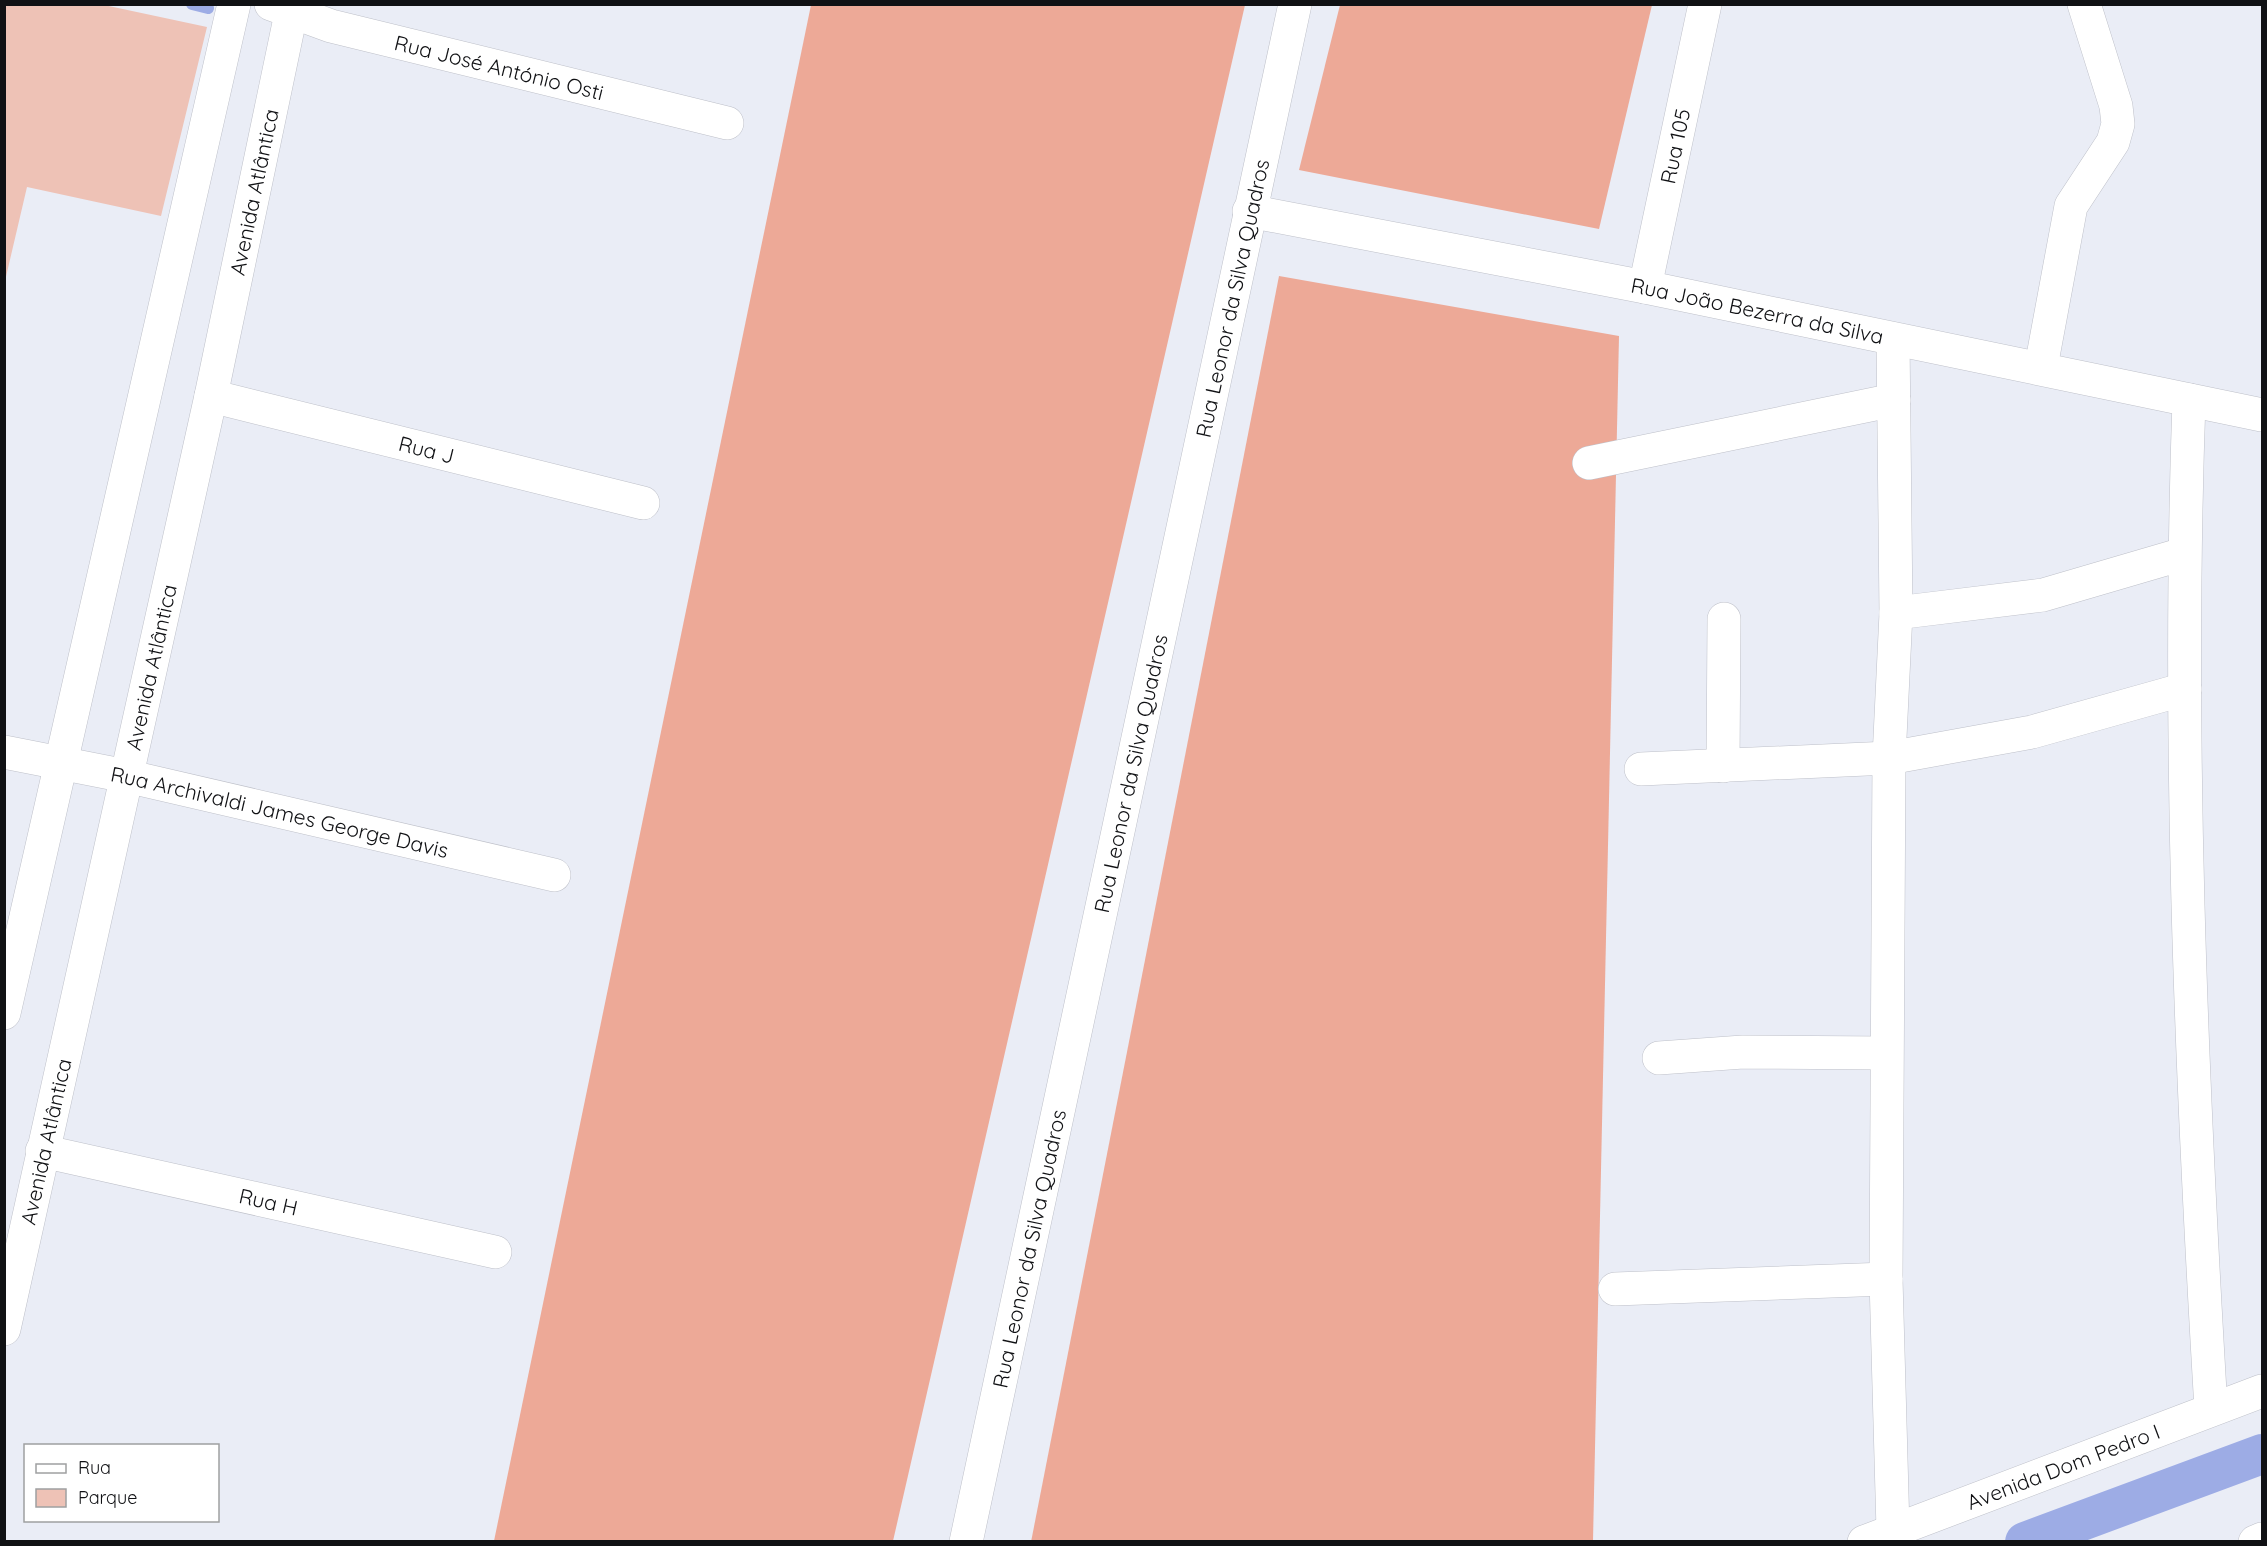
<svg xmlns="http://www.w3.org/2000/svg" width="2267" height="1546" viewBox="0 0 2267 1546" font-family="Quicksand,sans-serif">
	<rect width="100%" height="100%" fill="#eaedf6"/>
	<path fill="#eec2b6" d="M 5,4 L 104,5 L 207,27 L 161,216 L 27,187 L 5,281 Z"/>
	<g fill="#eda997">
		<path d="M 811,5 L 1245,5 L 893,1541 L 494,1541 Z"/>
		<path d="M 1340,5 L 1652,5 L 1599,229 L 1299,170 Z"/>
		<path d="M 1279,276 L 1619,336 L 1593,1541 L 1031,1542 Z"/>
	</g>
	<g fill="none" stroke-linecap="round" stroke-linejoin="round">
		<path stroke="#9dace5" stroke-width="12" d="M 192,4 L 208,8"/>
		<path stroke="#9dace5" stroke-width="40" d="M 2025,1542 L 2262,1454"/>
		<defs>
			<g id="minor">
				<path id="s1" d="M 271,4 L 331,26 L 727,123"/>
				<path id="s2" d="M 1249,211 L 1645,287 L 2262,415"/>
				<path id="s3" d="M 1645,287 L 1705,4"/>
				<path d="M 2041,367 L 2071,206 L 2113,142 L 2118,124 L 2116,106 L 2084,4"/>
				<path id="s4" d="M 211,396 L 643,503"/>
				<path d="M 2189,400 C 2177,736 2191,1074 2211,1409"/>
				<path d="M 1589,463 L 1894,400"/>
				<path d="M 1896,613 L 2043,595 L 2183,554"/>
				<path id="s5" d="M 4,752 L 126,776 L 554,875"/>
				<path d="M 1723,766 L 1724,619"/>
				<path d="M 1641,769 L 1889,758 L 2032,732 L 2185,689"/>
				<path d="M 4,1013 L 234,4"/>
				<path d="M 1659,1058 L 1743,1052 L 1886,1053"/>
				<path id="s6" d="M 42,1151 L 495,1252"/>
				<path d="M 1615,1289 L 1886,1279"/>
				<path id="s7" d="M 4,1329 L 211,396 L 293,4"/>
				<path d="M 1893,1530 L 1886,1279 L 1889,758 L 1896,613 L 1893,339"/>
				<path id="s8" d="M 966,1542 L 1295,4"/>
			</g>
			<g id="tertiary">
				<path id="s9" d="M 1864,1542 L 2262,1391"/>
				<path d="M 2255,1542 L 2262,1539"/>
			</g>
		</defs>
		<use href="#minor" stroke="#bec0c9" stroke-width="34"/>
		<use href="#tertiary" stroke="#bec0c9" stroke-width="34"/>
		<use href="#minor" stroke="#fff" stroke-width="33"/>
		<use href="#tertiary" stroke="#fff" stroke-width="33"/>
	</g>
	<g text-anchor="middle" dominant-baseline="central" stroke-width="5" stroke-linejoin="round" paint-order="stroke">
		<g font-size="21" fill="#101114" stroke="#fff">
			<text stroke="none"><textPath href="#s1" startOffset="237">Rua José António Osti</textPath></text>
			<text stroke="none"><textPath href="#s3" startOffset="144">Rua 105</textPath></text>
			<text stroke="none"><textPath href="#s7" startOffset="1164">Avenida Atlântica</textPath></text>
			<text stroke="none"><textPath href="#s8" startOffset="1272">Rua Leonor da Silva Quadros</textPath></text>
			<text stroke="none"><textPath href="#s2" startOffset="518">Rua João Bezerra da Silva</textPath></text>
			<text stroke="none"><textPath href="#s4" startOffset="222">Rua J</textPath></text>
			<text stroke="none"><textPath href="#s7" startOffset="678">Avenida Atlântica</textPath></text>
			<text stroke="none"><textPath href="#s8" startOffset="786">Rua Leonor da Silva Quadros</textPath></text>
			<text stroke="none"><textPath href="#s5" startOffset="282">Rua Archivaldi James George Davis</textPath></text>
			<text stroke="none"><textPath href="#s7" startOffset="192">Avenida Atlântica</textPath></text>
			<text stroke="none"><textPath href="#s6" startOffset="232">Rua H</textPath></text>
			<text stroke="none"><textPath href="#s8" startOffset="300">Rua Leonor da Silva Quadros</textPath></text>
			<text stroke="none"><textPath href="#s9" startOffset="213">Avenida Dom Pedro I</textPath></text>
		</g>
	</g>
	<rect width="2267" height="1546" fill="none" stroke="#101114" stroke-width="12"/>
	<rect x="24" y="1444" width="195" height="78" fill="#ffffff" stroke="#9fa0a1" stroke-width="1.5"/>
	<rect x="36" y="1464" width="30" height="9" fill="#ffffff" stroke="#9fa0a1" stroke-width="1.5"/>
	<text x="78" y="1474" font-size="18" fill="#101114">Rua</text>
	<rect x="36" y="1489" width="30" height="18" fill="#eec2b6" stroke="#9fa0a1" stroke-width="1.5"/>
	<text x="78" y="1504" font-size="18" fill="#101114">Parque</text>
</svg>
